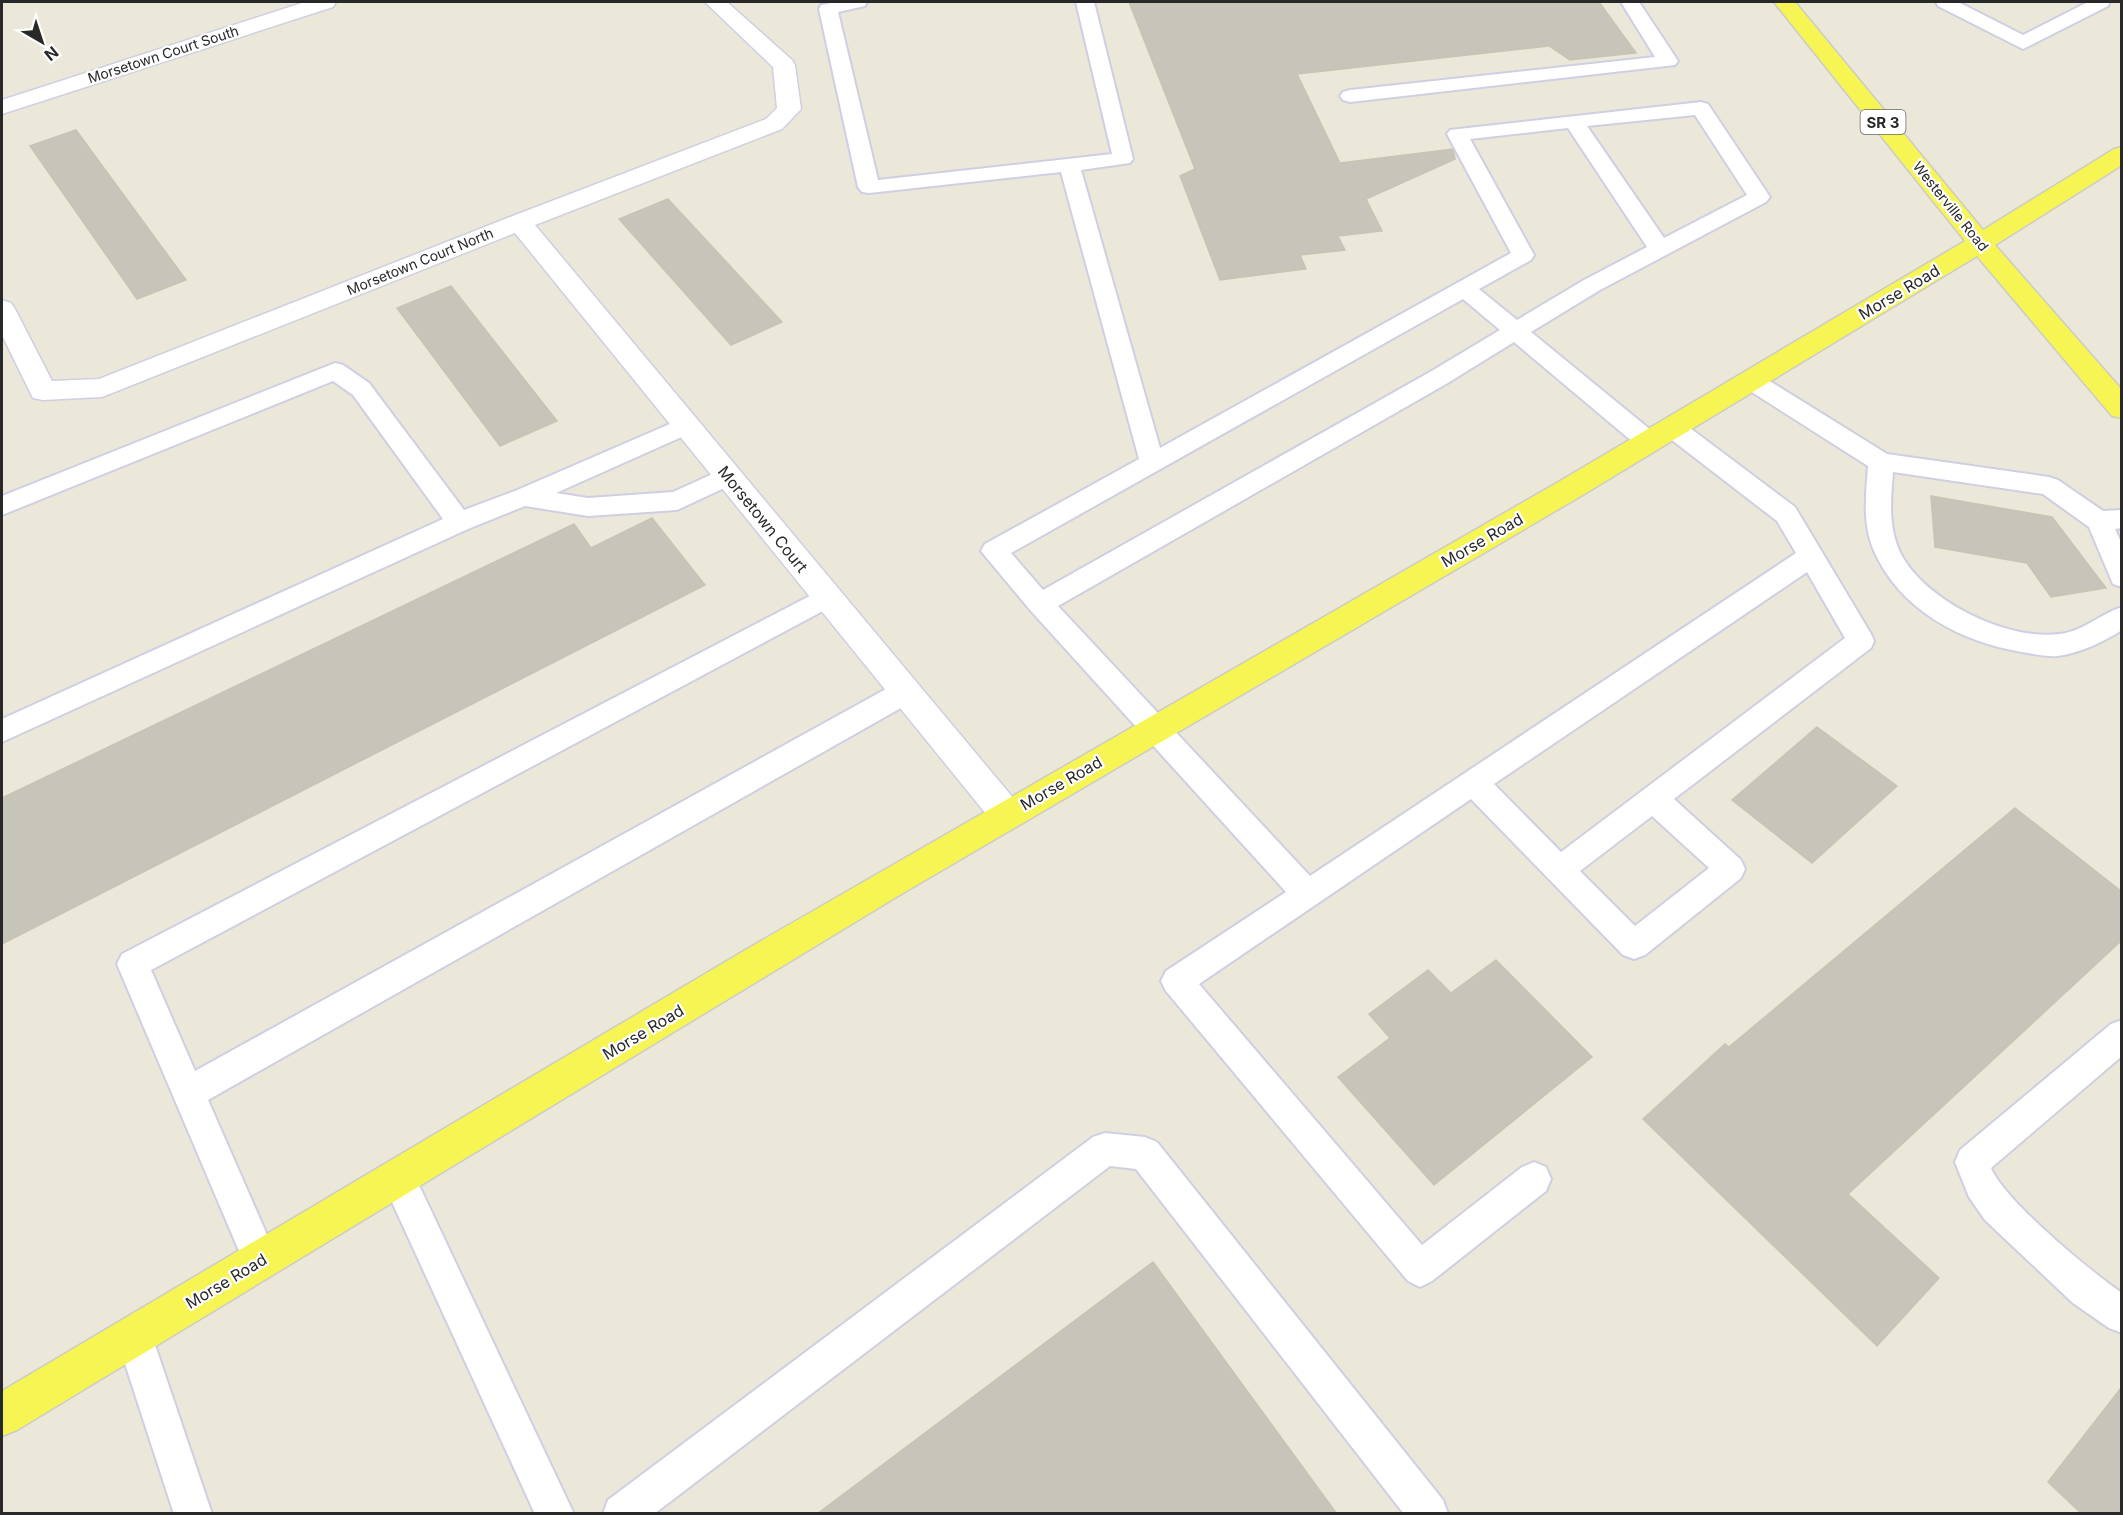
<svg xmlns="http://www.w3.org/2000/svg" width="2123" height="1515" viewBox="0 0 2123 1515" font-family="Inter,sans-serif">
	<rect width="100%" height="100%" fill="#ece8d9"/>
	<g fill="#c7c4b9" stroke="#c7c4b3" stroke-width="1.5">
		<path d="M 1129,2 L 1599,2 L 1636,53 L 1570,60 L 1549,46 L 1297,74 L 1340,163 L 1453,149 L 1455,159 L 1366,199 L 1382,231 L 1338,236 L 1345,250 L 1300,255 L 1306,269 L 1220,280 L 1180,176 L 1195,169 Z"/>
		<path d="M 76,130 L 186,280 L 137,299 L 30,146 Z"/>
		<path d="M 668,199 L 782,322 L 731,345 L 619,219 Z"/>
		<path d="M 451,286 L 557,421 L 500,446 L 397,308 Z"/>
		<path d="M 1931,496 L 2052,517 L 2106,588 L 2051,597 L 2027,563 L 1935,547 Z"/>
		<path d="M 652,518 L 705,585 L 2,944 L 2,798 L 574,524 L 591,548 Z"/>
		<path d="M 1817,727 L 1897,786 L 1812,863 L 1732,800 Z"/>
		<path d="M 2015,808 L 2121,891 L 2121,941 L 1848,1194 L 1939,1278 L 1877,1346 L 1643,1119 L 1725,1044 L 1729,1047 Z"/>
		<path d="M 1496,960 L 1592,1057 L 1434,1185 L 1338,1077 L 1390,1038 L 1369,1014 L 1428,970 L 1451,993 Z"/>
		<path d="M 1153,1262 L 1337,1514 L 817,1514 Z"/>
		<path d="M 2121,1388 L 2121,1514 L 2082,1514 L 2048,1482 Z"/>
	</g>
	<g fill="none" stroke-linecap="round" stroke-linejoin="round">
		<defs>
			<g id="service">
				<path d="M 836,2 L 867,2 L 865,6 L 838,12 L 878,180 L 1112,154 L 1076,2 L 1094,2 L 1133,159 L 1130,163 L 1081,170 L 1160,448 L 1511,253 L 1447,134 L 1450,130 L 1701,102 L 1708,104 L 1770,197 L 1766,202 L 1600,290 L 1531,332 L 1658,436 L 1661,442 L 1658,448 L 1649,451 L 1640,448 L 1514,342 L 1446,384 L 1058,606 L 1310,876 L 1796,553 L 1777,521 L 1664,434 L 1661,428 L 1664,422 L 1673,419 L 1682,422 L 1795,507 L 1871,634 L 1874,641 L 1871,648 L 1674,799 L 1741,860 L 1745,869 L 1741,878 L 1645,955 L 1634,959 L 1623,955 L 1471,799 L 1199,984 L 1422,1245 L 1522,1167 L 1534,1162 L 1546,1167 L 1551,1179 L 1546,1191 L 1432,1281 L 1420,1287 L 1408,1281 L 1166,991 L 1161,981 L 1166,971 L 1286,892 L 1031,611 L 981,551 L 985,544 L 1139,459 L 1061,172 L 869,193 L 862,192 L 858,187 L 819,9 L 821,5 ZM 1695,115 L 1747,195 L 1664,238 L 1587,126 ZM 1568,128 L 1647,247 L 1584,280 L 1517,320 L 1479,289 L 1531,260 L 1534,255 L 1470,139 ZM 1463,299 L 1500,330 L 1430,372 L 1043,590 L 1011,553 ZM 1807,572 L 1845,638 L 1561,852 L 1494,784 ZM 1652,816 L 1709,868 L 1635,926 L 1580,871 Z"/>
				<path d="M 1621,2 L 1639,2 L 1678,61 L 1675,65 L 1350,102 L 1343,100 L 1340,96 L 1343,92 L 1350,90 L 1655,57 Z"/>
				<path d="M 1936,2 L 1958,2 L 2023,35 L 2088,2 L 2110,2 L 2108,6 L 2023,49 L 1938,6 Z"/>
				<path d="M 335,363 L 343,365 L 369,383 L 464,510 L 515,491 L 686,417 L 695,419 L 698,425 L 695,431 L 556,493 L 588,498 L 673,492 L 728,467 L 737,470 L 740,476 L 737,482 L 677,510 L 588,516 L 525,506 L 468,529 L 2,742 L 2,719 L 443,519 L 353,395 L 333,381 L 2,515 L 2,496 Z"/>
				<path d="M 1752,373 L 1760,375 L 1887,454 L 2049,477 L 2058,480 L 2103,511 L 2122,510 L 2122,528 L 2115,529 L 2122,544 L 2122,587 L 2113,584 L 2089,527 L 2043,494 L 1893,472 C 1891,499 1888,524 1899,550 C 1921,599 2006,641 2059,634 C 2082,632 2100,614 2122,607 L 2122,630 C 2103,642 2080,653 2058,656 C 2047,657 2034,654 2022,652 C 1961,642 1900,610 1874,551 C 1862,523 1866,495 1868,466 L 1744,387 L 1740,381 L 1744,375 Z"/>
				<path d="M 827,587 L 836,590 L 840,597 L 836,604 L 151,970 L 195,1071 L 895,684 L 905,681 L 915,684 L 919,692 L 915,700 L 208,1100 L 278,1260 L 272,1272 L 260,1278 L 248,1272 L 117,964 L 122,954 Z"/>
				<path d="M 2122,1020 L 2122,1056 L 1991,1168 C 2005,1201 2090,1271 2122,1293 L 2122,1333 L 2109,1328 L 2073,1303 L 1985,1220 L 1969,1197 L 1955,1162 L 1960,1150 L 2111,1024 Z"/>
				<path d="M 1105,1133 L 1145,1137 L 1157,1142 L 1443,1500 L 1448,1514 L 1404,1514 L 1136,1169 L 1110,1166 L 654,1514 L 603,1514 L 608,1500 L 1093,1137 Z"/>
				<path d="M 398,1161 L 410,1166 L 574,1514 L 535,1514 L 381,1178 L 386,1166 Z"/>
				<path d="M 134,1318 L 147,1323 L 152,1336 L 212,1514 L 174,1514 L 116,1336 L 121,1323 Z"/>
			</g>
			<g id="minor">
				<path d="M 305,2 L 336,2 L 333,7 L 2,114 L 2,100 Z"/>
				<path d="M 705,2 L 727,2 L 792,60 L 795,65 L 801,109 L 782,129 L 535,225 L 1019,805 L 1024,815 L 1019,825 L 1007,829 L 995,825 L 515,233 L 102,397 L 43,400 L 33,398 L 2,335 L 2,300 L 11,303 L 15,309 L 52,381 L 99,379 L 510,217 L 766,119 L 777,108 L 773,67 Z"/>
			</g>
			<path id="primary" d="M 1774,2 L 1795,2 L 1983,230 L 2114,149 L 2122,147 L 2122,165 L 1995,245 L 2122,390 L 2122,418 L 2112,416 L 1977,256 L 1581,496 L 898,896 L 17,1430 L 2,1436 L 2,1391 L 747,949 L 1560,481 L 1965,241 Z"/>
		</defs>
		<use href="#service" stroke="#cfcee2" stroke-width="4"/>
		<use href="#minor" stroke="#cfcee2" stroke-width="3"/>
		<use href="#primary" stroke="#cbcbcb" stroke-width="3"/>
		<use href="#service" fill="#fff" fill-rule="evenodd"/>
		<use href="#minor" fill="#fff" fill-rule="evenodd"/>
		<use href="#primary" fill="#f6f554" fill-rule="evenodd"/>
	</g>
	<g text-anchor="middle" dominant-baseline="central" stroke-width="4.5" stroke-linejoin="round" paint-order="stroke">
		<g font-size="14" fill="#282828" stroke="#fff">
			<text transform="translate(163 54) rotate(-18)">Morsetown Court South</text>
			<text transform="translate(1951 206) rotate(51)">Westerville Road</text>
			<text transform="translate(420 261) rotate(-22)">Morsetown Court North</text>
		</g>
		<rect fill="#fff" stroke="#686868" stroke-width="1.5" x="1860.5" y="110" width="45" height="24" rx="4.5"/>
		<g font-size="15" font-weight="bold" fill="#282828">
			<text x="1883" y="122">SR 3</text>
		</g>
		<g font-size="16" fill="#282828" stroke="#fff">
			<text transform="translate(1899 292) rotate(-31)">Morse Road</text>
			<text transform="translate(763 519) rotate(51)">Morsetown Court</text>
			<text transform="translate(1482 540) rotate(-30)">Morse Road</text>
			<text transform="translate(1061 783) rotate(-30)">Morse Road</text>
			<text transform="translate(643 1032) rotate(-31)">Morse Road</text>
			<text transform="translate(226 1281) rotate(-31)">Morse Road</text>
		</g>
	</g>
	<rect width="2123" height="1515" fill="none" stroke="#282828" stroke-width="6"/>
	<g transform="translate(42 42) rotate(141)" stroke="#ffffff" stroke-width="4.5" paint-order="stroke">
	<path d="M0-4.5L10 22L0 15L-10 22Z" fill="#282828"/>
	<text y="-9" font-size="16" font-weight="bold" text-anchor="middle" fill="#282828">N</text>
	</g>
</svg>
